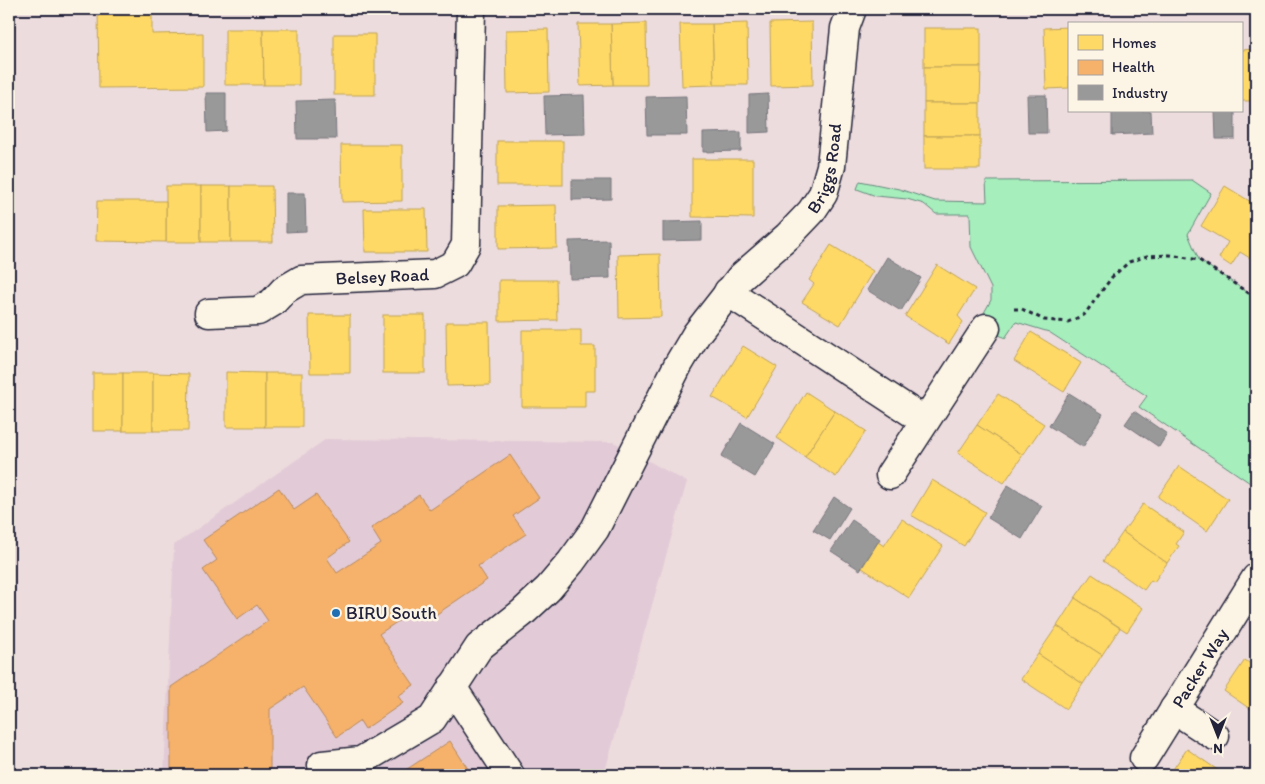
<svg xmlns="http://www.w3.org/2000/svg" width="1265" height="784" viewBox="0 0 1265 784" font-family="Itim,sans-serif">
	<rect width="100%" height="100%" fill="#eddcdd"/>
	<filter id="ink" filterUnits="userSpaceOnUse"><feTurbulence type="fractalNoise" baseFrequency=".02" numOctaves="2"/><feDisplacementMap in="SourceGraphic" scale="10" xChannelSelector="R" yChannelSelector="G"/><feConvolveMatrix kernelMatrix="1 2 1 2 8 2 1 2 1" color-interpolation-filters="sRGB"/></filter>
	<g filter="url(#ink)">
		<path fill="#e2cbd7" d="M 326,439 L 614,442 L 687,482 L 604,775 L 164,775 L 174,545 Z"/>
		<path fill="#a6eebc" stroke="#64887c" d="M 1192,180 L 1211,193 L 1188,234 L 1199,260 L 1256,298 L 1256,487 L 1139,407 L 1147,396 L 1049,332 L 1016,322 L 1005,338 L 986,328 L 979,322 L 991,300 L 991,288 L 971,247 L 970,214 L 936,214 L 924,204 L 907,199 L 876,196 L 857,189 L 860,181 L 899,189 L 935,201 L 987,202 L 986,181 Z"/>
		<g fill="#ffd966" stroke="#bda259">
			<path d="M 98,9 L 152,9 L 152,34 L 203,33 L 203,87 L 99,88 Z"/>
			<path d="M 812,22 L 813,85 L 771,86 L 770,23 Z"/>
			<path d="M 646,23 L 647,85 L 613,85 L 611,24 Z"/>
			<path d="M 747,23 L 748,85 L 714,85 L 712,24 Z"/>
			<path d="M 578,24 L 611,24 L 613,85 L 580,86 Z"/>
			<path d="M 680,24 L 712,24 L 714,85 L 682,86 Z"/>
			<path d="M 1069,27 L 1069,88 L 1046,89 L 1044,28 Z"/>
			<rect x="924" y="28" width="57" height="39"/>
			<path d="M 225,29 L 263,29 L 264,85 L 225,85 Z"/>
			<path d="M 263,29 L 299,29 L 299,85 L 264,85 Z"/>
			<path d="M 548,29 L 549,92 L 507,93 L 506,30 Z"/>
			<path d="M 1256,32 L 1256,101 L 1241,101 L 1241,50 L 1256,49 Z"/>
			<rect x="334" y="34" width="41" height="61"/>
			<path d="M 924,67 L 981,67 L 980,103 L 924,103 Z"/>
			<rect x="924" y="103" width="56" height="33"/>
			<rect x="924" y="136" width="56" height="33"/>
			<rect x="497" y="141" width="66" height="44"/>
			<path d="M 341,145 L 402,145 L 402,201 L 342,202 Z"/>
			<path d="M 692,159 L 753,159 L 753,218 L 692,217 Z"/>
			<rect x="166" y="186" width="35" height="56"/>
			<rect x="201" y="186" width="30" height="56"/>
			<path d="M 231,186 L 272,186 L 273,242 L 231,242 Z"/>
			<path d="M 1225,186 L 1256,205 L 1256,258 L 1255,261 L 1240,252 L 1231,266 L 1219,258 L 1228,242 L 1201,226 Z"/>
			<path d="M 97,201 L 166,201 L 166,242 L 96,241 Z"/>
			<path d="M 556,205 L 557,248 L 498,249 L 498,206 Z"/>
			<path d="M 364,209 L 426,209 L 427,252 L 365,252 Z"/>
			<path d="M 831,245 L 873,271 L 840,325 L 802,302 L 814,284 L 809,280 Z"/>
			<path d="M 660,254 L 661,317 L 619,318 L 618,255 Z"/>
			<path d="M 937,265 L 975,289 L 958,316 L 963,322 L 949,344 L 905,316 Z"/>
			<path d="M 499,280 L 556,280 L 557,320 L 499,321 Z"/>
			<path d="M 309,315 L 350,315 L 350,373 L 310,373 Z"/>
			<rect x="383" y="315" width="42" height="58"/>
			<path d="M 446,322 L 489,322 L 490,385 L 447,386 Z"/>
			<path d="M 522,330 L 581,330 L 581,346 L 595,346 L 595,391 L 585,391 L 585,407 L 522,407 Z"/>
			<path d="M 1031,332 L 1081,363 L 1064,392 L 1014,361 Z"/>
			<path d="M 743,346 L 777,367 L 747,417 L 712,397 Z"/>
			<path d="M 226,372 L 265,373 L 265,427 L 226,427 Z"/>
			<rect x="93" y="373" width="30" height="58"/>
			<rect x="123" y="373" width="30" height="58"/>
			<path d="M 153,373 L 189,374 L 188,431 L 153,431 Z"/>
			<rect x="265" y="373" width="37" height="54"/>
			<path d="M 806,392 L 835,411 L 805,457 L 777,438 Z"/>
			<path d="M 998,394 L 1044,424 L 1023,455 L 977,425 Z"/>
			<path d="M 835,411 L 866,431 L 836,477 L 805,457 Z"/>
			<path d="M 977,425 L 1023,455 L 1004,483 L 958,453 Z"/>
			<path d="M 1179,466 L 1228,499 L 1207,531 L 1158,497 Z"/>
			<path d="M 932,480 L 985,512 L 964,546 L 911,515 Z"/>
			<path d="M 1143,504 L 1184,532 L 1176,544 L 1179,546 L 1167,563 L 1123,532 Z"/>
			<path d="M 902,519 L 943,546 L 909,598 L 862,568 L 878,542 L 884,546 Z"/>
			<path d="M 1123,532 L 1167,563 L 1154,582 L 1151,580 L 1144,590 L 1103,561 Z"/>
			<path d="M 1092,574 L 1143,608 L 1127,632 L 1075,598 Z"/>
			<path d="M 1075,598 L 1120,628 L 1102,655 L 1057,626 Z"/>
			<path d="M 1057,626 L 1102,655 L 1083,684 L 1038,654 Z"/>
			<path d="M 1038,654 L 1083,684 L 1066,709 L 1021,679 Z"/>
			<path d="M 1245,660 L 1256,668 L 1256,713 L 1224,691 Z"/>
			<path d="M 1187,749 L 1225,775 L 1169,775 Z"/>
		</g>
		<g fill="#f6b26b" stroke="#b6875d">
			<path d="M 510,455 L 539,498 L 513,516 L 526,534 L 478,566 L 487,580 L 428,620 L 419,607 L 379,634 L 414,685 L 398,696 L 403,703 L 365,729 L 360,721 L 337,737 L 303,687 L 270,709 L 270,775 L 171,775 L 171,687 L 268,621 L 257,605 L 237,619 L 203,570 L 217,560 L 203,540 L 279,488 L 294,510 L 316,495 L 349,542 L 327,558 L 337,573 L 381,544 L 371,528 L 419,495 L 430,510 Z"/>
			<path d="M 450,741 L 472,775 L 398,775 Z"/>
		</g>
		<g fill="#999" stroke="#75757d">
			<path d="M 206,93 L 226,93 L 226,131 L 207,132 Z"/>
			<path d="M 768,94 L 769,132 L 749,133 L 749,95 Z"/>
			<path d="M 584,95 L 585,134 L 545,135 L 544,96 Z"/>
			<path d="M 1027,95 L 1046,95 L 1047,133 L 1028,133 Z"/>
			<path d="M 686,96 L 687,135 L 647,135 L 646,97 Z"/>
			<path d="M 335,100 L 336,139 L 297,139 L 296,101 Z"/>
			<path d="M 1112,111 L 1151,111 L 1152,133 L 1112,135 Z"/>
			<path d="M 1215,111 L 1235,111 L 1235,139 L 1216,139 Z"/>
			<path d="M 741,132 L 741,151 L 703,152 L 703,133 Z"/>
			<path d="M 572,180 L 611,180 L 611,199 L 572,200 Z"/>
			<path d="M 286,193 L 305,193 L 306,231 L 286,232 Z"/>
			<path d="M 702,221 L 702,240 L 663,241 L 663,222 Z"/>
			<path d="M 609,240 L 610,278 L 570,279 L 569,241 Z"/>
			<path d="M 887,257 L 921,278 L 901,311 L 867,290 Z"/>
			<path d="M 1069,393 L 1103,414 L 1083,447 L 1049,426 Z"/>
			<path d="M 1134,411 L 1167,434 L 1159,447 L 1125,424 Z"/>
			<path d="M 741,423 L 775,444 L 755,477 L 721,457 Z"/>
			<path d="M 1008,485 L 1042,506 L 1022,539 L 988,518 Z"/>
			<path d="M 834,497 L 850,508 L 830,540 L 813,530 Z"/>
			<path d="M 852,520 L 880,539 L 860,570 L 831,551 Z"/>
		</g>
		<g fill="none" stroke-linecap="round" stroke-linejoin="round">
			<defs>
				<g id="minor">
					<path d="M 728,292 L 925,421"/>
					<path id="s1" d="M 209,313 L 258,311 L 273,302 L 284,290 L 301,280 L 435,274 L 455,264 L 466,245 L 471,9"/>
					<path d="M 890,475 L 986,328"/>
					<path d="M 452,687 L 510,775"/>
					<path d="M 1174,709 L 1215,736"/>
					<path id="s2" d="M 1144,758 L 1256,578"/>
					<path id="s3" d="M 322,765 L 361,761 L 432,719 L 479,647 L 522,613 L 548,589 L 571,562 L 595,529 L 678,365 L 697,333 L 740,278 L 788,236 L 811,212 L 823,194 L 831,166 L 845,28 L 852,9"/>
				</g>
			</defs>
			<use href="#minor" stroke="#22223b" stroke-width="31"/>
			<path stroke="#22223b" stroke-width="3" stroke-dasharray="4 4" stroke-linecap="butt" d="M 1014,309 L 1022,309 L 1044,320 L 1068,322 L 1084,315 L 1112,277 L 1129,262 L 1147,256 L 1170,255 L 1199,260 L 1256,298"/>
			<use href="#minor" stroke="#fcf5e5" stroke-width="28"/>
		</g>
	</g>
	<circle fill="#1f6fb2" stroke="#fcf5e5" stroke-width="2" cx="336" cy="613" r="5"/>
	<g text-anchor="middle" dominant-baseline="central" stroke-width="5" stroke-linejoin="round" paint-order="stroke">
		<g font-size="18" fill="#22223b" stroke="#fcf5e5">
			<text stroke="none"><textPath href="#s3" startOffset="809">Briggs Road</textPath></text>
			<text stroke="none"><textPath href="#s1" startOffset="184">Belsey Road</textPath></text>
			<text stroke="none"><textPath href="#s2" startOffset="106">Packer Way</textPath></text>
		</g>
		<g font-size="18" fill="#22223b" stroke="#fcf5e5" text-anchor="start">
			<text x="346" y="613">BIRU South</text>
		</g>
	</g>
	<rect width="1265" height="784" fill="none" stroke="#fcf5e5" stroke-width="30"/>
	<rect x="15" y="15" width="1235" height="754" fill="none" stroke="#22223b" stroke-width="2" filter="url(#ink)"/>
	<rect x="1068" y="22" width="175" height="90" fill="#fcf5e5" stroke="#a5a1a1"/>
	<rect x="1078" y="35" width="25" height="15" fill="#ffd966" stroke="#a5a1a1"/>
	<text x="1112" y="48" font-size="15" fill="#22223b">Homes</text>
	<rect x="1078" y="60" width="25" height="15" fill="#f6b26b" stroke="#a5a1a1"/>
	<text x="1112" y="72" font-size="15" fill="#22223b">Health</text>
	<rect x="1078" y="85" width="25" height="15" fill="#999999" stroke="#a5a1a1"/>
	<text x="1112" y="98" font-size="15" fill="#22223b">Industry</text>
	<g transform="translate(1218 736) rotate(180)" stroke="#fcf5e5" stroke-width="4" paint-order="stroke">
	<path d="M0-4L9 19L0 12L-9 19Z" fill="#22223b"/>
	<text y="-8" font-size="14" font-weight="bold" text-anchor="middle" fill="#22223b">N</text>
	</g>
</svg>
